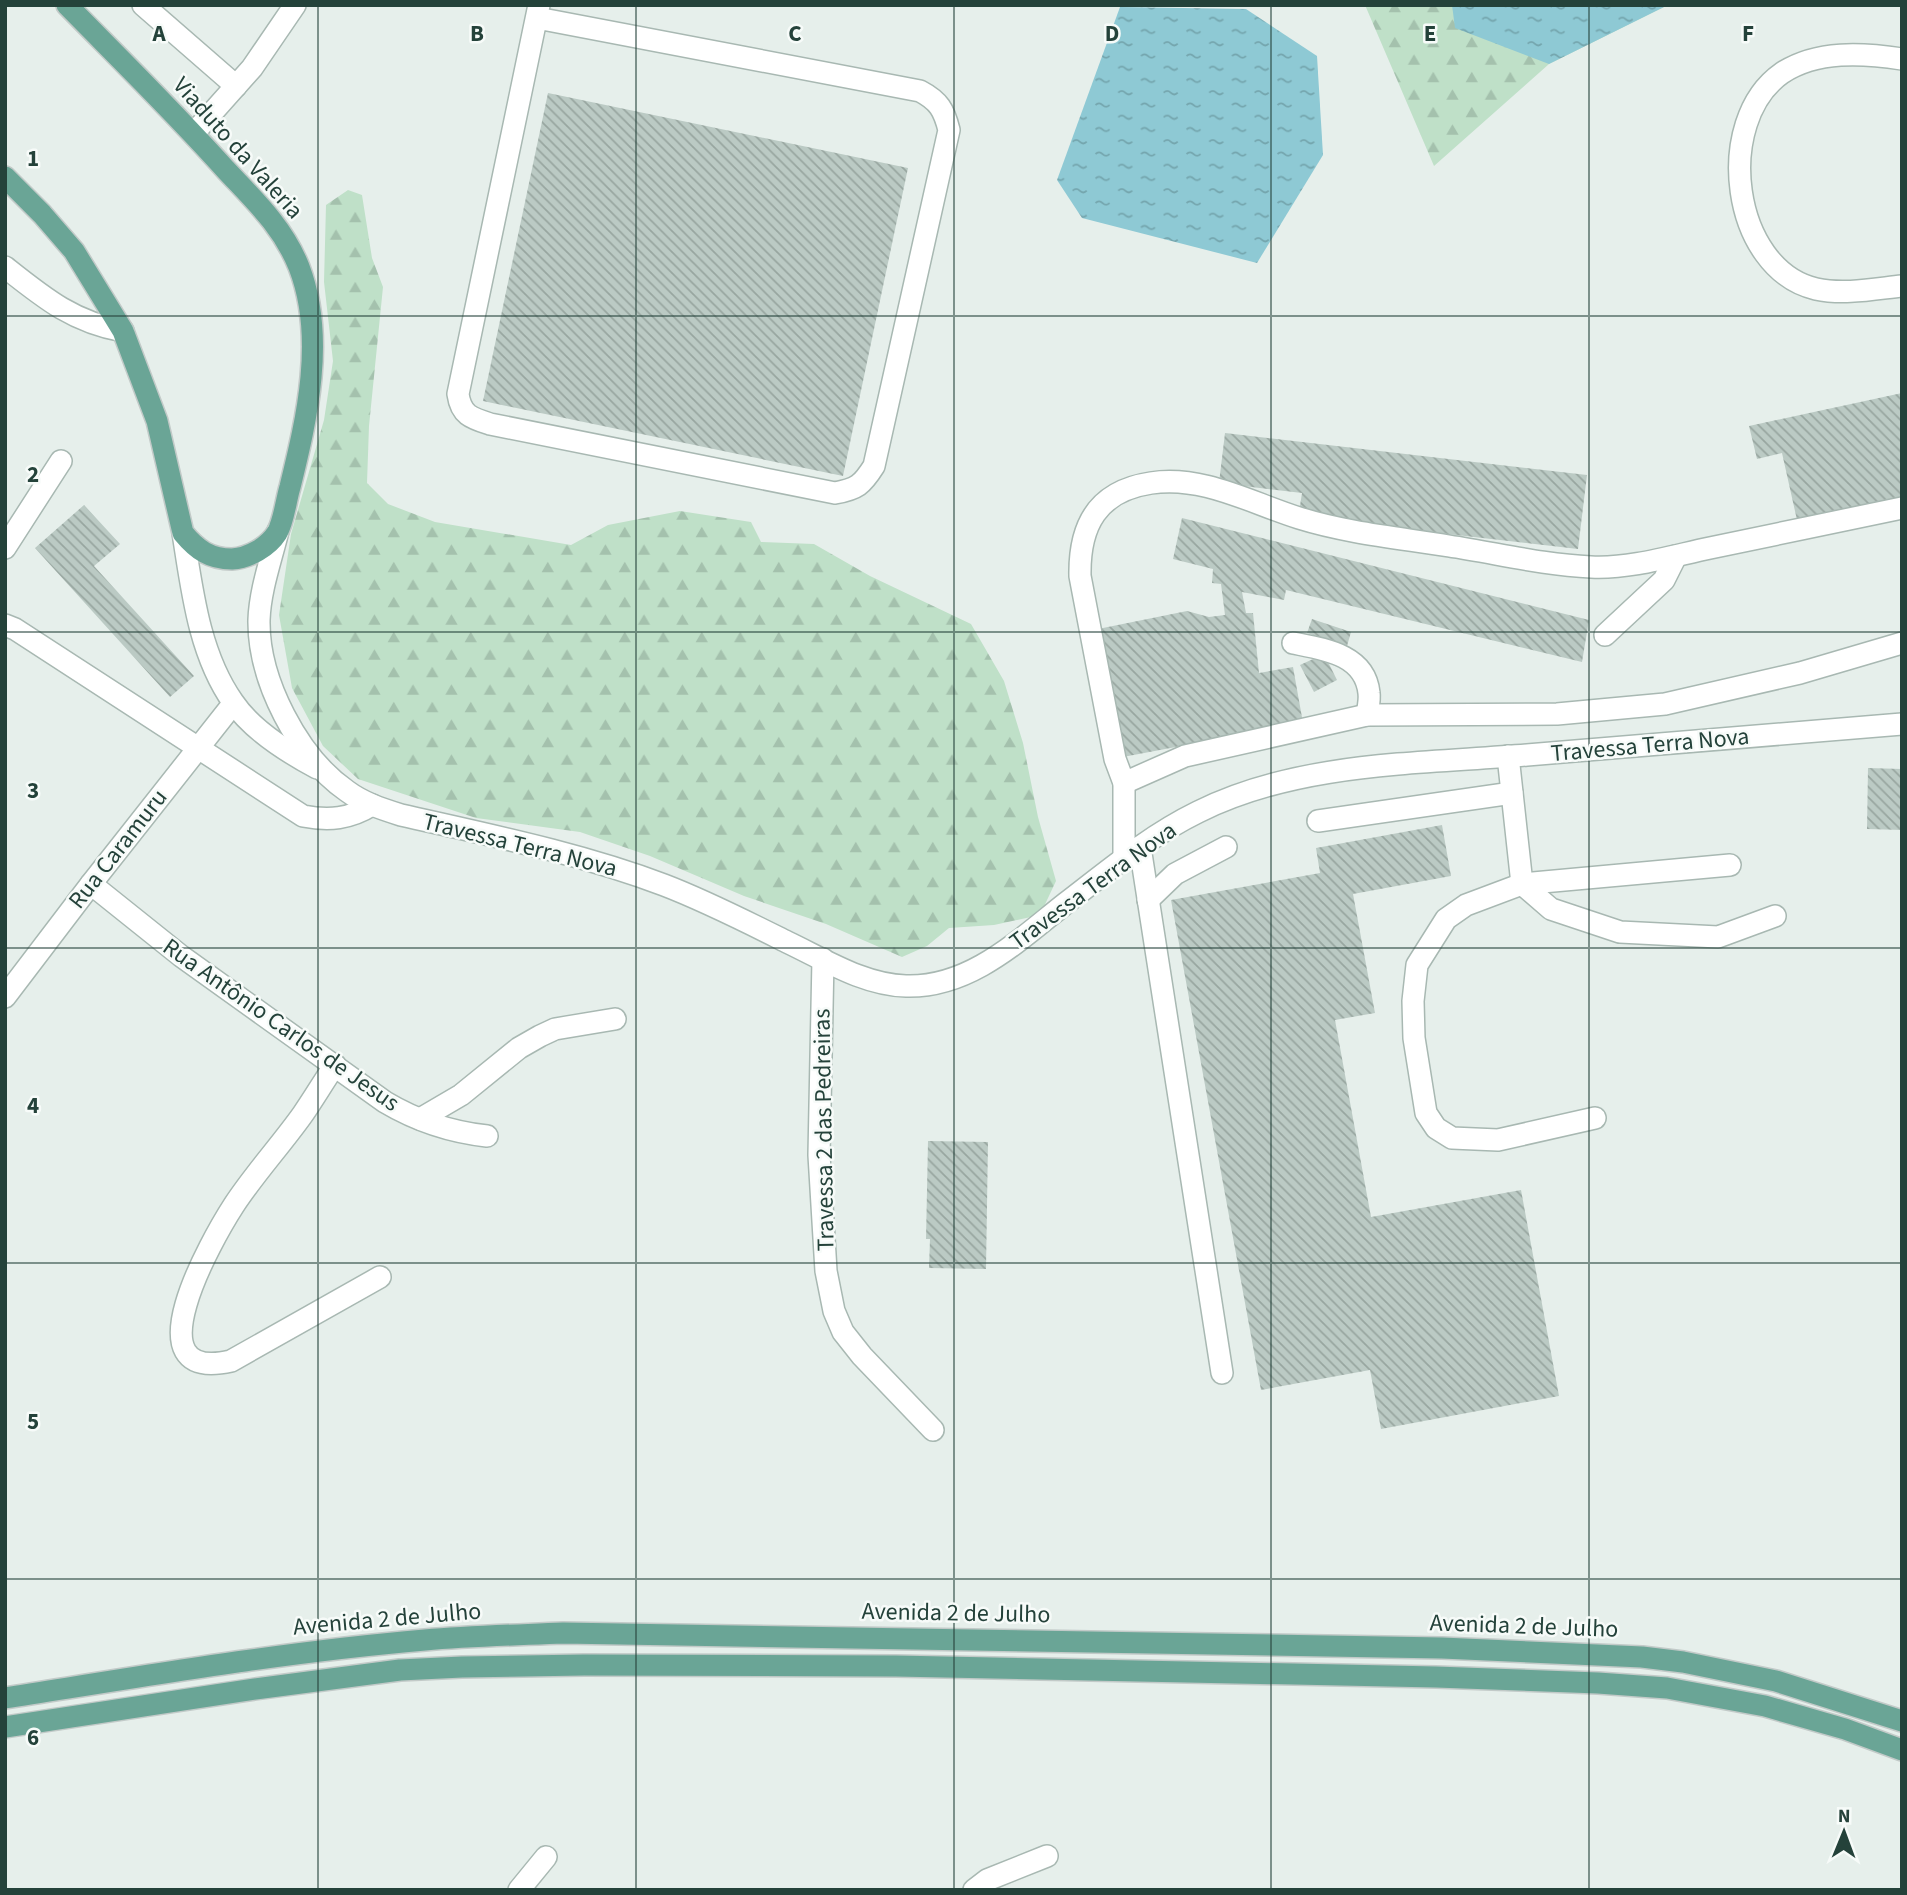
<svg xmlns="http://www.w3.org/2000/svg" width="1907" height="1895" viewBox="0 0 1907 1895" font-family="'Source Sans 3',sans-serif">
	<defs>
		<pattern id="forest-firs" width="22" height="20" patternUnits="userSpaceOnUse" patternTransform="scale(1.75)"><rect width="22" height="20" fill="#bfe0c8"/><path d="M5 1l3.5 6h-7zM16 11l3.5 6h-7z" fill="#a4c1ad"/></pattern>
		<pattern id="water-ripples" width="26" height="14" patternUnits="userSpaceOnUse" patternTransform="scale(1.75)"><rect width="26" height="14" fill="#8ec9d4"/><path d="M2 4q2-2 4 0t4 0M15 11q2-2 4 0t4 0" fill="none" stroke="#74a5ad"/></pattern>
		<pattern id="building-back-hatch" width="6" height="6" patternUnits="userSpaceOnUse" patternTransform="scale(1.75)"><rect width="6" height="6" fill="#bbcac4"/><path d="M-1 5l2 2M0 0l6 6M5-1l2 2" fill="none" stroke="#98a6a0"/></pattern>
	</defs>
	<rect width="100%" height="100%" fill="#e6efeb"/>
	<g fill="url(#forest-firs)">
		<path d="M 1365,5 L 1668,5 L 1549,64 L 1434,166 Z"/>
		<path d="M 348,190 L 362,195 L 372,258 L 383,287 L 369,426 L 367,483 L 388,504 L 435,522 L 571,545 L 608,525 L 680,511 L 751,522 L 761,542 L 814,544 L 870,576 L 971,624 L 1004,681 L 1023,743 L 1038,817 L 1056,881 L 1040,915 L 994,925 L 949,928 L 927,946 L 902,957 L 826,924 L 744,896 L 650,856 L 580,832 L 476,818 L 358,779 L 323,746 L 292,688 L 279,615 L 291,534 L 324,420 L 333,361 L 324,282 L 326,205 Z"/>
	</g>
	<g fill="url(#water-ripples)">
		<path d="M 1452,5 L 1668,5 L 1549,64 L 1455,28 Z"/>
		<path d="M 1120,7 L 1246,9 L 1317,56 L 1323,155 L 1257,263 L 1082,218 L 1057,180 Z"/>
	</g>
	<g fill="url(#building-back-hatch)">
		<path d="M 548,93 L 908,168 L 843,476 L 483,401 Z"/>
		<path d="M 1902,393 L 1902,497 L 1797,520 L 1782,453 L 1757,459 L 1749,426 Z"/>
		<path d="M 1225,433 L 1587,475 L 1578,549 L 1326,520 L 1299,512 L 1302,493 L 1219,483 Z"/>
		<path d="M 84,505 L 120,544 L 94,566 L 194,676 L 170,697 L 35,548 Z"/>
		<path d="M 1182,518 L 1589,620 L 1582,662 L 1286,590 L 1284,600 L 1242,592 L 1246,613 L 1253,613 L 1259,673 L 1293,667 L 1303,723 L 1123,757 L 1098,629 L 1187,611 L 1209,617 L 1225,615 L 1221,584 L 1212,583 L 1213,569 L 1173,559 Z"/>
		<path d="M 1312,619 L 1351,632 L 1347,646 L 1307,633 Z"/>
		<path d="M 1324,654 L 1337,680 L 1314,692 L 1300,665 Z"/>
		<path d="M 1868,768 L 1902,769 L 1902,830 L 1867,829 Z"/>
		<path d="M 1442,825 L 1451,876 L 1353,894 L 1375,1013 L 1335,1020 L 1371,1217 L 1521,1190 L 1559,1396 L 1381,1429 L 1370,1370 L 1261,1390 L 1171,900 L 1320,873 L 1316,848 Z"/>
		<path d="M 928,1141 L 988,1142 L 986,1269 L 929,1268 L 930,1239 L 926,1239 Z"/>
	</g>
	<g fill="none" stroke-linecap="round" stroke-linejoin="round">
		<defs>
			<g id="minor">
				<path d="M 143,5 L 236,86"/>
				<path d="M 537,18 L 920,91 C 939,101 944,110 949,130 L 874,466 C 862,485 857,489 835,493 L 490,424 C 471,418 461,415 458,394 L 539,5"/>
				<path d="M 1902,59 C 1863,53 1817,50 1782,73 C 1713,121 1731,269 1816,289 C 1844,295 1874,289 1902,286"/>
				<path d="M 194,133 L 252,68 L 295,5"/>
				<path d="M 5,267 C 44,298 73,322 123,331"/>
				<path d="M 278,531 C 271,560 260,590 259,620 C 258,680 298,757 347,791 C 363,803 382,809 401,815 C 489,835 579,853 664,885 C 706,901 747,922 787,942 C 825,960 864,985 906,986 C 970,988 1019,940 1066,903 C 1109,870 1149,836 1198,812 C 1298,762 1417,764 1527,755 C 1652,745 1777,735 1902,724"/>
				<path d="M 183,533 C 192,590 199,654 233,702 C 251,729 289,753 317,768"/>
				<path d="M 5,548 L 61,461"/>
				<path d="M 5,625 L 15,629 L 303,816 C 329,821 350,819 372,805"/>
				<path d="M 1605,635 L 1664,580 L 1676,556"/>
				<path d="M 1293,643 C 1323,649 1365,654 1369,693 C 1370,700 1368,708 1367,715"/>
				<path d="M 1508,756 L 1522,884 L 1551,909 L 1620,932 L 1718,937 L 1775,916"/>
				<path d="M 1124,783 L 1185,756 L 1367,715 L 1557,714 L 1665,704 L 1800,673 L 1902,643"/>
				<path d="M 1318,821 L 1512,793"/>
				<path d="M 1140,847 L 1222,1373"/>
				<path d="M 1124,858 L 1124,783 L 1115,759 L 1080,576 C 1079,526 1097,491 1151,483 C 1203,475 1251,503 1299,518 C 1347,533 1400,538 1449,546 C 1496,553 1543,565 1591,567 C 1630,569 1672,556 1710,548 C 1774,535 1838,521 1902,508"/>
				<path d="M 91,884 L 181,956 L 385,1102 C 417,1121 450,1132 487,1136"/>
				<path d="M 1148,900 L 1175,874 L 1226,847"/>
				<path d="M 823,959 L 819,1155 L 826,1271 L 834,1311 L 843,1332 L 862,1356 L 933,1430"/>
				<path d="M 5,997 L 91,884 L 233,704"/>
				<path d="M 335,1065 C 324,1081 314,1098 303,1114 C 281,1145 255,1173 234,1205 C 212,1239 129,1384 231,1361 L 380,1277"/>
				<path d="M 1595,1118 L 1498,1140 L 1452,1138 L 1436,1128 L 1426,1113 L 1414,1038 L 1413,1001 L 1417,965 L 1446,919 L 1466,905 L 1522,884 L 1730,865"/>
				<path d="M 420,1119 L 461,1095 L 519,1048 L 540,1036 L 555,1029 L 615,1019"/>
				<path d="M 519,1890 L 546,1857"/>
				<path d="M 974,1890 L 987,1880 L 1047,1856"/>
			</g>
			<g id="major">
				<path d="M 5,177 L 42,214 L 74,251 L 123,331 L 157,421 L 183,533 C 197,550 210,559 232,559 C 249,558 268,547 277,533 C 284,521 286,500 290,487 C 307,418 326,337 299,267 C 283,227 255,201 226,170 C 175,113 121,60 67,5"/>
				<path d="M 5,1698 C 145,1676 284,1652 425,1640 C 471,1636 517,1635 563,1633 L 1442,1648 L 1642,1657 L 1683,1662 L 1776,1681 L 1902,1721"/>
				<path d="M 5,1727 L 255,1689 L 400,1670 L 462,1667 L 584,1665 L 896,1666 L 1436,1677 L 1598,1683 L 1667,1688 L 1765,1706 L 1845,1729 L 1902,1750"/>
			</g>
		</defs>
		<use href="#minor" stroke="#a8b8b2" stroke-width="24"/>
		<use href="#major" stroke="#c2cac8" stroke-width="24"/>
		<use href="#minor" stroke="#fff" stroke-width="21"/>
		<use href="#major" stroke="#6aa596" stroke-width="21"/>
	</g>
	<path fill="none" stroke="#24423a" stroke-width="2" stroke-opacity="0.55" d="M 318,5 L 318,1890M 636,5 L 636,1890M 954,5 L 954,1890M 1271,5 L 1271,1890M 1589,5 L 1589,1890M 5,316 L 1902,316M 5,632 L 1902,632M 5,948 L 1902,948M 5,1263 L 1902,1263M 5,1579 L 1902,1579"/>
	<g text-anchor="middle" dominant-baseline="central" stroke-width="5" stroke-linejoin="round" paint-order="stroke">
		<g font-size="24" fill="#24423a" stroke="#f7fbf9">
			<text transform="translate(238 148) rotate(48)">Viaduto da Valeria</text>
			<text transform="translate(1650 745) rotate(-5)">Travessa Terra Nova</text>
			<text transform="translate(520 845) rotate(14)">Travessa Terra Nova</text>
			<text transform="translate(118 849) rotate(-52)">Rua Caramuru</text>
			<text transform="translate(1093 886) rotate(-36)">Travessa Terra Nova</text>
			<text transform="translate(281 1025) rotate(35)">Rua Antônio Carlos de Jesus</text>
			<text transform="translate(824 1130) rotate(-91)">Travessa 2 das Pedreiras</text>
			<text transform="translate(956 1613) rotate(1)">Avenida 2 de Julho</text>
			<text transform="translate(387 1619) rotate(-5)">Avenida 2 de Julho</text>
			<text transform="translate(1524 1626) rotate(2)">Avenida 2 de Julho</text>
		</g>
	</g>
	<g font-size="23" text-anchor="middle" font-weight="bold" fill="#24423a" stroke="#f7fbf9" stroke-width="5" stroke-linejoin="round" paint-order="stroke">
		<text x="159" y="41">A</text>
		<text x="477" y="41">B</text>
		<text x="795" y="41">C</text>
		<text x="1112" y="41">D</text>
		<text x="1430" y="41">E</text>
		<text x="1748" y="41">F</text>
		<text x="33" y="166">1</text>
		<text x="33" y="482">2</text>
		<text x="33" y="798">3</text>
		<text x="33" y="1113">4</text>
		<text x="33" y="1429">5</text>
		<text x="33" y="1745">6</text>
	</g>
	<rect width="1907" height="1895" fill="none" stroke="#24423a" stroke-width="14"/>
	<g transform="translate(1844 1832) rotate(1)" stroke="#f7fbf9" stroke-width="5" paint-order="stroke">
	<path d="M0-5L12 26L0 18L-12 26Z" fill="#24423a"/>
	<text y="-10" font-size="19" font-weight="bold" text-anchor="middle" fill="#24423a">N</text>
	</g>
</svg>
